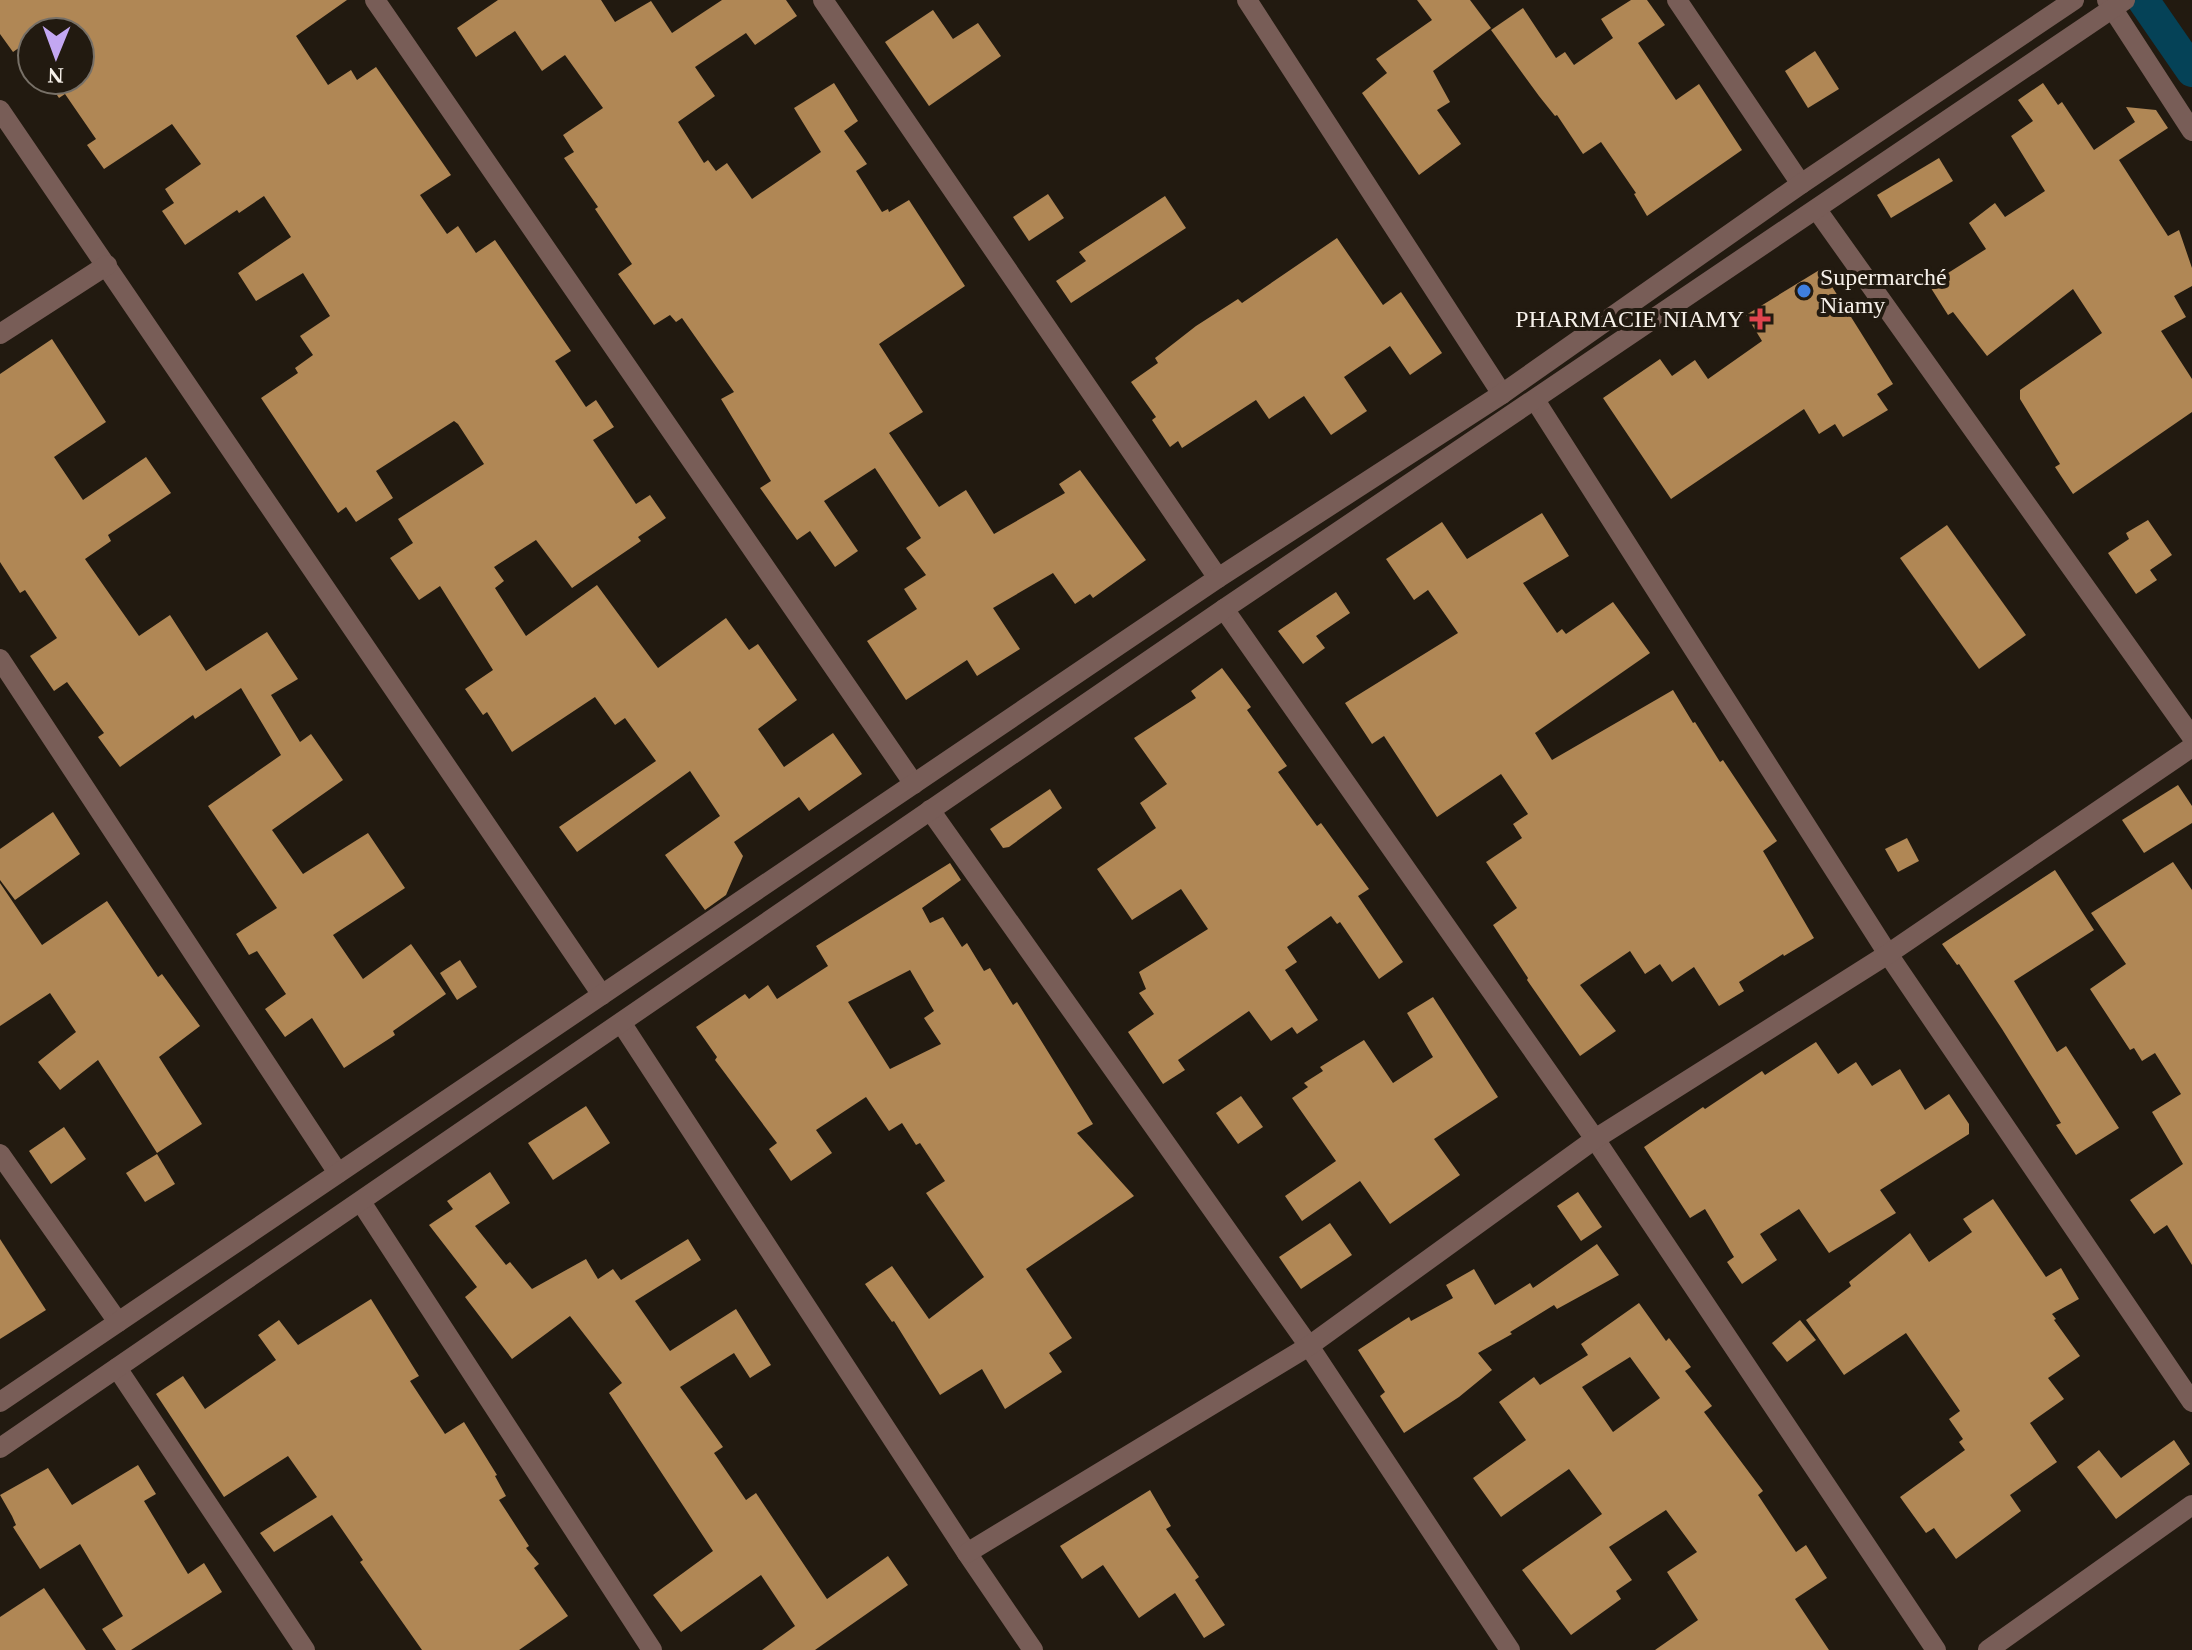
<svg xmlns="http://www.w3.org/2000/svg" width="2192" height="1650" viewBox="0 0 2192 1650" font-family="'Times New Roman',serif">
	<rect width="100%" height="100%" fill="#221a10"/>
	<g fill="none" stroke-linecap="round" stroke-linejoin="round">
		<path stroke="#054257" stroke-width="32" d="M 2143,0 L 2192,71"/>
	</g>
	<g fill="#b08755" fill-rule="evenodd">
		<path d="M 0,0 L 347,0 L 296,36 L 328,85 L 351,70 L 357,80 L 376,67 L 451,175 L 420,195 L 447,234 L 458,226 L 476,253 L 495,240 L 571,351 L 555,361 L 586,407 L 596,400 L 614,427 L 593,440 L 636,504 L 650,495 L 666,518 L 638,537 L 641,541 L 572,588 L 536,540 L 494,567 L 504,581 L 495,588 L 526,636 L 597,585 L 658,668 L 726,618 L 749,650 L 758,644 L 797,700 L 758,729 L 784,767 L 833,733 L 862,774 L 809,811 L 799,797 L 734,842 L 743,856 L 726,895 L 705,910 L 665,855 L 720,816 L 690,771 L 577,852 L 559,827 L 656,761 L 625,718 L 615,725 L 595,697 L 512,752 L 487,712 L 483,715 L 465,689 L 493,670 L 440,586 L 419,600 L 390,558 L 413,543 L 398,519 L 484,464 L 458,424 L 454,421 L 376,471 L 393,498 L 356,522 L 346,507 L 338,513 L 261,398 L 298,373 L 295,368 L 313,355 L 300,336 L 330,316 L 303,273 L 256,301 L 238,273 L 291,237 L 264,196 L 239,213 L 237,210 L 185,245 L 162,211 L 174,203 L 165,189 L 201,164 L 172,124 L 104,169 L 87,145 L 96,139 L 65,94 L 59,98 L 47,80 L 80,80 L 80,32 L 32,32 L 32,59 L 23,45 L 13,52 L 0,34 Z"/>
		<path d="M 498,0 L 601,0 L 615,22 L 651,1 L 672,33 L 722,0 L 786,0 L 797,16 L 755,45 L 746,33 L 695,67 L 715,96 L 678,122 L 704,163 L 708,160 L 716,171 L 727,163 L 752,199 L 821,152 L 794,108 L 834,83 L 858,121 L 844,131 L 867,164 L 856,171 L 882,212 L 888,209 L 889,212 L 909,200 L 965,286 L 879,344 L 923,412 L 889,433 L 939,507 L 966,490 L 994,534 L 1065,493 L 1059,484 L 1080,470 L 1146,560 L 1093,598 L 1090,594 L 1075,604 L 1053,573 L 993,608 L 1020,649 L 977,676 L 967,660 L 906,700 L 867,641 L 917,609 L 904,589 L 926,575 L 906,548 L 921,538 L 875,468 L 824,501 L 858,551 L 835,567 L 810,531 L 797,540 L 760,488 L 771,481 L 721,399 L 734,392 L 682,318 L 676,322 L 670,315 L 654,325 L 618,274 L 632,264 L 595,209 L 598,207 L 564,158 L 574,152 L 563,135 L 603,108 L 565,55 L 542,71 L 515,31 L 476,57 L 457,28 Z"/>
		<path d="M 1417,0 L 1470,0 L 1491,28 L 1433,71 L 1450,102 L 1437,110 L 1461,144 L 1419,175 L 1362,93 L 1387,73 L 1376,59 L 1432,20 Z"/>
		<path d="M 1631,0 L 1647,0 L 1665,25 L 1638,43 L 1676,100 L 1699,84 L 1742,150 L 1647,216 L 1634,194 L 1636,193 L 1601,142 L 1583,154 L 1557,115 L 1555,116 L 1539,96 L 1491,30 L 1523,8 L 1556,58 L 1565,52 L 1574,65 L 1613,38 L 1601,19 Z"/>
		<path d="M 933,10 L 953,39 L 978,23 L 1001,56 L 929,106 L 885,42 Z"/>
		<path d="M 1815,51 L 1839,89 L 1808,108 L 1785,71 Z"/>
		<path d="M 2043,83 L 2058,105 L 2062,102 L 2094,150 L 2135,122 L 2126,107 L 2156,110 L 2168,128 L 2119,160 L 2168,236 L 2179,230 L 2192,268 L 2192,286 L 2174,296 L 2186,317 L 2161,331 L 2192,379 L 2192,412 L 2073,494 L 2055,467 L 2060,464 L 2020,399 L 2020,390 L 2102,333 L 2073,289 L 1987,356 L 1953,312 L 1948,315 L 1929,285 L 1986,249 L 1969,223 L 1995,203 L 2005,217 L 2045,191 L 2011,136 L 2033,121 L 2018,100 Z"/>
		<path d="M 1939,158 L 1953,181 L 1891,218 L 1877,195 Z"/>
		<path d="M 1048,194 L 1064,218 L 1029,241 L 1013,217 Z"/>
		<path d="M 1165,196 L 1186,228 L 1071,303 L 1056,281 L 1086,261 L 1079,252 Z"/>
		<path d="M 1337,238 L 1383,305 L 1401,292 L 1442,353 L 1410,375 L 1390,346 L 1344,377 L 1367,411 L 1331,435 L 1304,396 L 1269,419 L 1256,400 L 1182,448 L 1178,441 L 1170,447 L 1152,420 L 1156,417 L 1131,382 L 1158,363 L 1155,358 L 1196,326 L 1238,299 L 1242,303 Z"/>
		<path d="M 1821,269 L 1893,384 L 1877,394 L 1888,410 L 1843,437 L 1835,424 L 1819,434 L 1804,409 L 1671,499 L 1603,398 L 1660,359 L 1672,376 L 1695,360 L 1708,379 L 1762,341 L 1746,315 Z"/>
		<path d="M 52,339 L 106,422 L 54,457 L 83,500 L 146,457 L 171,493 L 108,535 L 111,541 L 85,559 L 139,636 L 170,615 L 206,671 L 267,632 L 298,679 L 271,695 L 300,742 L 311,734 L 343,780 L 272,830 L 303,874 L 368,833 L 405,888 L 333,935 L 363,979 L 411,944 L 446,994 L 393,1031 L 395,1035 L 344,1068 L 312,1018 L 285,1037 L 265,1009 L 286,994 L 257,951 L 249,955 L 236,934 L 277,908 L 208,806 L 281,755 L 241,688 L 195,719 L 193,715 L 120,767 L 98,737 L 104,733 L 67,682 L 54,691 L 30,656 L 57,638 L 25,590 L 20,593 L 0,562 L 0,374 Z"/>
		<path d="M 1542,513 L 1569,556 L 1523,583 L 1557,633 L 1562,629 L 1566,634 L 1613,602 L 1650,653 L 1535,733 L 1552,760 L 1673,690 L 1693,723 L 1695,722 L 1720,762 L 1723,760 L 1777,841 L 1763,851 L 1814,938 L 1784,956 L 1783,954 L 1739,982 L 1744,991 L 1719,1006 L 1694,967 L 1672,982 L 1660,964 L 1645,974 L 1630,951 L 1580,985 L 1616,1031 L 1580,1056 L 1527,980 L 1528,978 L 1493,925 L 1517,908 L 1486,862 L 1522,838 L 1513,824 L 1528,814 L 1501,774 L 1437,817 L 1384,736 L 1372,744 L 1345,703 L 1458,633 L 1428,590 L 1414,600 L 1386,559 L 1442,522 L 1467,559 Z"/>
		<path d="M 2148,520 L 2172,555 L 2150,570 L 2157,580 L 2136,594 L 2108,553 L 2129,539 L 2126,533 Z"/>
		<path d="M 1947,525 L 2026,635 L 1979,669 L 1900,558 Z"/>
		<path d="M 1336,592 L 1350,613 L 1316,636 L 1325,648 L 1303,664 L 1278,631 Z"/>
		<path d="M 1222,668 L 1251,707 L 1247,710 L 1287,766 L 1278,772 L 1317,826 L 1321,823 L 1369,889 L 1358,896 L 1403,962 L 1379,979 L 1340,922 L 1337,924 L 1331,916 L 1287,947 L 1297,962 L 1285,970 L 1318,1020 L 1297,1034 L 1292,1027 L 1271,1041 L 1249,1011 L 1178,1060 L 1185,1070 L 1163,1084 L 1128,1032 L 1154,1014 L 1139,993 L 1146,989 L 1139,972 L 1208,929 L 1181,889 L 1132,920 L 1097,869 L 1156,828 L 1140,803 L 1167,784 L 1134,738 L 1196,698 L 1191,691 Z"/>
		<path d="M 2178,785 L 2192,806 L 2192,823 L 2144,853 L 2122,820 Z"/>
		<path d="M 1050,789 L 1062,808 L 1009,847 L 1003,848 L 990,829 Z"/>
		<path d="M 53,812 L 80,854 L 15,900 L 0,880 L 0,849 Z"/>
		<path d="M 1907,838 L 1919,861 L 1898,872 L 1885,849 Z"/>
		<path d="M 2173,862 L 2192,890 L 2192,1265 L 2167,1225 L 2154,1234 L 2130,1200 L 2183,1164 L 2152,1112 L 2181,1094 L 2155,1053 L 2142,1061 L 2134,1048 L 2130,1050 L 2090,989 L 2126,964 L 2091,913 Z"/>
		<path d="M 950,863 L 961,880 L 922,908 L 930,923 L 943,917 L 962,947 L 967,943 L 984,971 L 990,968 L 1013,1005 L 1017,1002 L 1093,1124 L 1077,1133 L 1134,1196 L 1026,1269 L 1072,1338 L 1049,1353 L 1062,1372 L 1005,1409 L 982,1369 L 940,1395 L 894,1321 L 892,1322 L 865,1284 L 892,1266 L 929,1319 L 984,1277 L 926,1193 L 945,1181 L 920,1143 L 916,1145 L 902,1123 L 889,1131 L 866,1097 L 816,1130 L 832,1153 L 791,1181 L 769,1149 L 777,1143 L 715,1060 L 717,1057 L 696,1027 L 745,994 L 749,999 L 768,985 L 777,999 L 828,966 L 816,946 ZM 910,970 L 934,1011 L 924,1018 L 941,1044 L 890,1069 L 848,1002 Z"/>
		<path d="M 2055,870 L 2094,930 L 2014,981 L 2057,1052 L 2066,1046 L 2119,1128 L 2076,1155 L 2056,1125 L 2061,1123 L 2002,1029 L 1959,964 L 1957,965 L 1942,944 Z"/>
		<path d="M 0,883 L 42,945 L 107,901 L 158,977 L 162,974 L 200,1026 L 159,1057 L 202,1124 L 157,1153 L 98,1060 L 60,1090 L 38,1062 L 76,1032 L 50,993 L 0,1026 Z"/>
		<path d="M 460,960 L 477,987 L 457,1000 L 440,973 Z"/>
		<path d="M 1433,997 L 1498,1097 L 1434,1139 L 1460,1175 L 1390,1224 L 1360,1181 L 1302,1221 L 1285,1196 L 1336,1161 L 1292,1098 L 1308,1087 L 1304,1083 L 1323,1071 L 1320,1067 L 1364,1040 L 1393,1083 L 1433,1057 L 1407,1013 Z"/>
		<path d="M 1816,1042 L 1838,1074 L 1856,1062 L 1872,1086 L 1900,1069 L 1925,1110 L 1949,1094 L 1969,1124 L 1969,1134 L 1880,1190 L 1896,1213 L 1829,1253 L 1799,1209 L 1760,1234 L 1777,1260 L 1742,1284 L 1727,1262 L 1734,1257 L 1705,1209 L 1690,1218 L 1644,1147 L 1703,1107 L 1705,1109 L 1762,1071 L 1765,1075 Z"/>
		<path d="M 1241,1096 L 1263,1127 L 1238,1144 L 1216,1113 Z"/>
		<path d="M 586,1106 L 610,1143 L 553,1180 L 528,1143 Z"/>
		<path d="M 64,1127 L 86,1159 L 51,1184 L 29,1151 Z"/>
		<path d="M 157,1154 L 175,1184 L 145,1202 L 126,1173 Z"/>
		<path d="M 490,1172 L 510,1203 L 475,1226 L 506,1265 L 510,1262 L 532,1289 L 586,1259 L 598,1279 L 613,1269 L 621,1280 L 688,1239 L 701,1260 L 635,1301 L 670,1351 L 736,1309 L 771,1365 L 750,1378 L 734,1353 L 680,1387 L 723,1447 L 714,1453 L 746,1500 L 756,1493 L 827,1599 L 888,1556 L 908,1585 L 815,1650 L 762,1650 L 795,1626 L 761,1575 L 681,1632 L 653,1595 L 713,1551 L 609,1393 L 622,1383 L 570,1316 L 512,1359 L 465,1297 L 477,1287 L 429,1225 L 453,1209 L 447,1201 Z"/>
		<path d="M 1578,1192 L 1602,1227 L 1581,1241 L 1557,1206 Z"/>
		<path d="M 1993,1199 L 2046,1277 L 2061,1268 L 2079,1299 L 2052,1314 L 2056,1319 L 2054,1320 L 2080,1356 L 2048,1378 L 2064,1399 L 2030,1423 L 2057,1462 L 2010,1495 L 2021,1511 L 1956,1559 L 1934,1528 L 1926,1533 L 1900,1497 L 1965,1450 L 1959,1442 L 1963,1439 L 1949,1419 L 1960,1411 L 1906,1333 L 1844,1375 L 1806,1320 L 1851,1286 L 1849,1282 L 1910,1233 L 1929,1262 L 1972,1232 L 1963,1219 Z"/>
		<path d="M 1330,1223 L 1352,1255 L 1301,1289 L 1279,1257 Z"/>
		<path d="M 0,1239 L 46,1310 L 0,1339 Z"/>
		<path d="M 1597,1244 L 1619,1275 L 1557,1309 L 1554,1305 L 1510,1332 L 1512,1334 L 1478,1353 L 1492,1370 L 1459,1397 L 1404,1433 L 1380,1396 L 1385,1392 L 1358,1350 L 1409,1317 L 1411,1321 L 1453,1298 L 1446,1285 L 1474,1269 L 1495,1305 L 1530,1283 L 1533,1288 Z"/>
		<path d="M 371,1299 L 419,1376 L 410,1381 L 445,1434 L 464,1422 L 497,1475 L 495,1476 L 506,1496 L 499,1500 L 529,1546 L 526,1548 L 539,1564 L 534,1568 L 568,1616 L 519,1650 L 422,1650 L 360,1562 L 363,1560 L 332,1515 L 274,1552 L 260,1533 L 317,1497 L 288,1456 L 224,1497 L 156,1394 L 183,1376 L 205,1409 L 276,1360 L 258,1335 L 279,1320 L 298,1345 Z"/>
		<path d="M 1639,1303 L 1666,1341 L 1669,1338 L 1691,1367 L 1685,1371 L 1712,1406 L 1704,1412 L 1763,1491 L 1758,1495 L 1796,1552 L 1806,1545 L 1827,1578 L 1795,1599 L 1829,1650 L 1655,1650 L 1698,1620 L 1667,1572 L 1697,1552 L 1666,1510 L 1609,1547 L 1632,1580 L 1616,1591 L 1621,1599 L 1571,1635 L 1522,1570 L 1602,1514 L 1569,1469 L 1501,1517 L 1473,1478 L 1526,1440 L 1499,1402 L 1534,1377 L 1540,1385 L 1588,1355 L 1581,1344 ZM 1630,1357 L 1660,1398 L 1613,1432 L 1582,1387 Z"/>
		<path d="M 1800,1320 L 1816,1340 L 1787,1362 L 1772,1343 Z"/>
		<path d="M 2174,1440 L 2190,1464 L 2116,1519 L 2077,1467 L 2099,1450 L 2121,1478 Z"/>
		<path d="M 138,1465 L 156,1494 L 144,1501 L 188,1574 L 204,1563 L 222,1592 L 131,1650 L 116,1650 L 102,1629 L 123,1616 L 80,1544 L 40,1569 L 13,1527 L 16,1525 L 12,1516 L 0,1495 L 48,1468 L 72,1505 Z"/>
		<path d="M 1150,1490 L 1171,1526 L 1166,1529 L 1199,1577 L 1195,1580 L 1225,1625 L 1204,1638 L 1175,1593 L 1139,1618 L 1103,1565 L 1082,1579 L 1060,1546 Z"/>
		<path d="M 44,1588 L 86,1650 L 0,1650 L 0,1617 Z"/>
	</g>
	<g fill="none" stroke-linecap="round" stroke-linejoin="round">
		<g stroke="#785d57" stroke-width="20">
			<path d="M 375,0 L 914,784"/>
			<path d="M 823,0 L 1218,578"/>
			<path d="M 1247,0 L 1502,394"/>
			<path d="M 1677,0 L 1801,184"/>
			<path d="M 2107,0 L 2192,131"/>
			<path d="M 0,110 L 602,995"/>
			<path d="M 1817,210 L 2192,737"/>
			<path d="M 0,334 L 107,265"/>
			<path d="M 1535,400 L 1888,954 L 2192,1402"/>
			<path d="M 1224,609 L 1595,1139 L 1936,1650"/>
			<path d="M 0,659 L 338,1173"/>
			<path d="M 930,810 L 1309,1346 L 1510,1650"/>
			<path d="M 622,1024 L 967,1553 L 1033,1650"/>
			<path d="M 0,1154 L 118,1322"/>
			<path d="M 361,1202 L 652,1650"/>
			<path d="M 117,1368 L 305,1650"/>
			<path d="M 967,1553 L 1309,1346 L 1595,1139 L 1888,954 L 2192,747"/>
			<path d="M 1988,1650 L 2192,1505"/>
		</g>
		<g stroke="#785d57" stroke-width="20">
			<path d="M 0,1402 L 1218,578 L 1502,394 L 1801,184 L 2074,0"/>
			<path d="M 0,1448 L 1224,609 L 2125,0"/>
		</g>
	</g>
	<circle fill="#3f7fe0" stroke="#221a10" stroke-width="3" cx="1804" cy="291" r="8"/>
	<path fill="#e0444e" stroke="#221a10" stroke-width="3" d="M1756 307h8v8h8v8h-8v8h-8v-8h-8v-8h8z"/>
	<g text-anchor="middle" dominant-baseline="central" stroke-width="8" stroke-linejoin="round" paint-order="stroke">
		<g font-size="24" fill="#f6f0e9" stroke="#221a10" text-anchor="start">
			<text x="1820" y="277">Supermarché<tspan x="1820" dy="28">Niamy</tspan></text>
			<text x="1744" y="319" text-anchor="end">PHARMACIE NIAMY</text>
		</g>
	</g>
	<g transform="translate(56 56) rotate(181)"><circle r="38" fill="#221a10" stroke="#777067" stroke-width="2"/>
	<path d="M0-6L14 30L0 20L-14 30Z" fill="#c3a7f2"/>
	<text y="-12" font-size="22" font-weight="bold" text-anchor="middle" fill="#f6f0e9">N</text>
	</g>
</svg>
